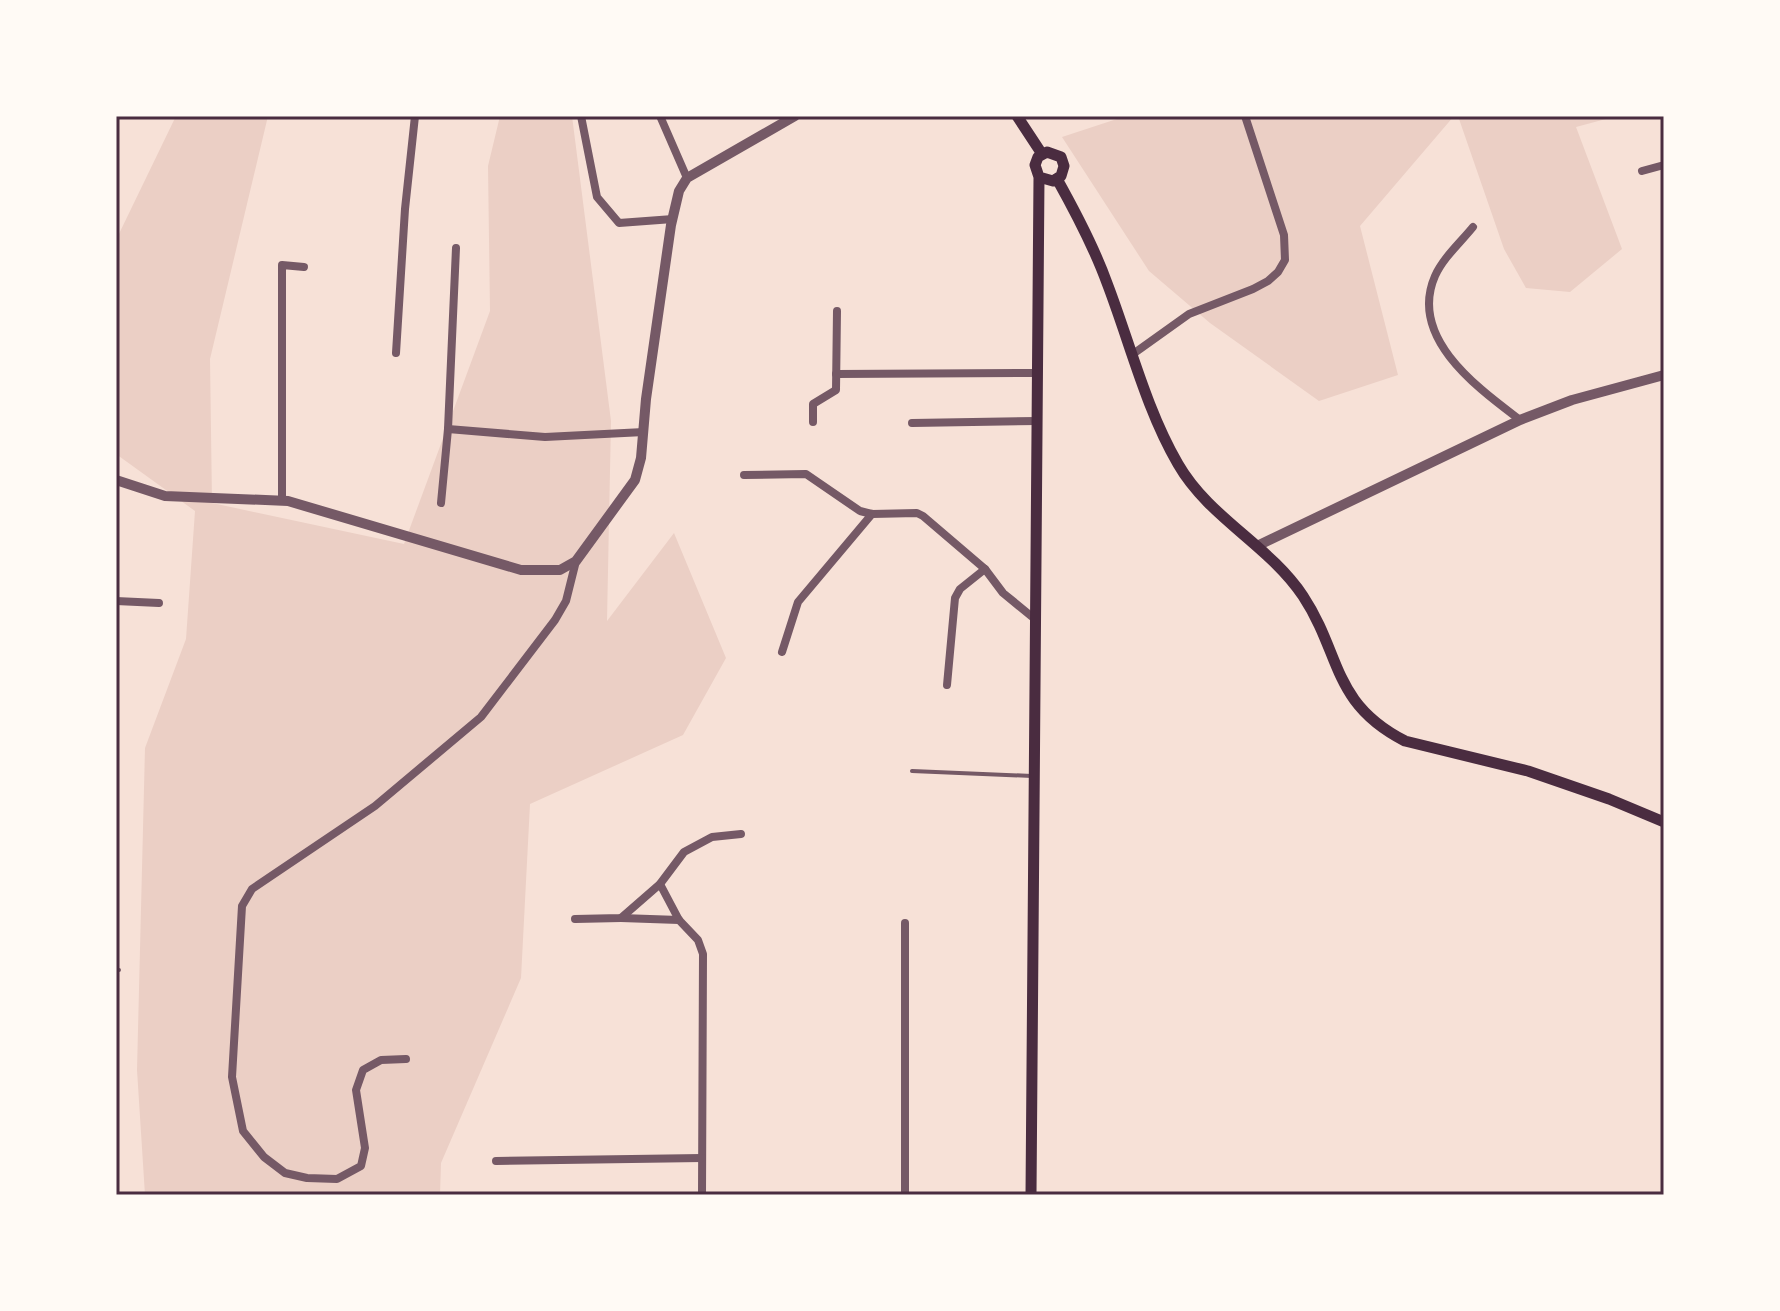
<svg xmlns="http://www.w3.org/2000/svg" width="1780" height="1311" viewBox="0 0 1780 1311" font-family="Lato,sans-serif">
	<rect width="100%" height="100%" fill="#f7e1d7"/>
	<g fill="#ebcfc5">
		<path d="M 176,116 L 268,116 L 210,359 L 212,503 L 404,544 L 490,311 L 488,166 L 500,116 L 572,116 L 611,421 L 607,621 L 674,533 L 726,658 L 683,735 L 530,804 L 521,978 L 441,1163 L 440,1195 L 145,1195 L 137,1070 L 145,748 L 186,639 L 195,511 L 116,454 L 116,240 Z"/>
		<path d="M 1126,116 L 1454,116 L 1360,226 L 1398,375 L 1319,401 L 1210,323 L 1149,271 L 1062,137 Z"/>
		<path d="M 1458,116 L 1617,116 L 1576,127 L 1622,249 L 1570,292 L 1526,288 L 1504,249 Z"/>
	</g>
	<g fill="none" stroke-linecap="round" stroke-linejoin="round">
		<g stroke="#755966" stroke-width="4">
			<path d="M 912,771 L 1032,776"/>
			<path d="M 116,970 L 119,970"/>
		</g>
		<g stroke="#755966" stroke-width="8">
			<path d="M 581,116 L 597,197 L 619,223 L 673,219"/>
			<path d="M 660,116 L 687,178"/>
			<path d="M 1642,171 L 1664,165"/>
			<path d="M 1473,227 C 1460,243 1443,258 1435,276 C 1408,338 1478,388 1520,420"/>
			<path d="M 396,353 L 405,209 L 415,116"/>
			<path d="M 1133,354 L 1189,314 L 1253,289 L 1268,281 L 1278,272 L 1285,260 L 1284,235 L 1245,116"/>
			<path d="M 836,374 L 1038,373"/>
			<path d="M 813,422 L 813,404 L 836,390 L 837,311"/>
			<path d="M 912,423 L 1037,421"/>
			<path d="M 448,429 L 545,437 L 644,432"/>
			<path d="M 744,475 L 806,474 L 860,511 L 872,514 L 917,513 L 923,516 L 985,569 L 1003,593 L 1036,620"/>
			<path d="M 282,500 L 282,265 L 304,267"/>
			<path d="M 441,503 L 448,429 L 456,248"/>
			<path d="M 116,601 L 159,603"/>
			<path d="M 782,652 L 798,602 L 872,514"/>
			<path d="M 947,685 L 955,598 L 960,589 L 985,569"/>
			<path d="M 660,884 L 679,920 L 698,940 L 703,954 L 702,1195"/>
			<path d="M 621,918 L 679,920"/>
			<path d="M 575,919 L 621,918 L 660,884 L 684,852 L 712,837 L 741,834"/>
			<path d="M 406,1059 L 381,1060 L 363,1070 L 356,1090 L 365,1148 L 361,1166 L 337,1179 L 307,1178 L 285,1173 L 264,1157 L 243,1131 L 232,1077 L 242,906 L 252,889 L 375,806 L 481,717 L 555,620 L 566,601 L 576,561"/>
			<path d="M 496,1161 L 702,1158"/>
			<path d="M 905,1195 L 905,923"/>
		</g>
		<g stroke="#755966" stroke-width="10">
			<path d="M 116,480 L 165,496 L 288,501 L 521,570 L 560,570 L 576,561 L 635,480 L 641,458 L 646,399 L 671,225 L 679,191 L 687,178 L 795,116"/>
			<path d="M 1257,546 L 1520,420 L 1572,400 L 1664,375"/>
		</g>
		<g stroke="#4a2c40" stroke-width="11">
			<path d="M 1017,116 L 1042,154"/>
			<path d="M 1057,179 C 1076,213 1094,247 1107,283 C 1130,343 1146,409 1178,464 C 1209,518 1269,545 1303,596 C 1342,655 1331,703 1405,741 L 1528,771 L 1609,799 L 1664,822"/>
			<path d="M 1031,1195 L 1039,177 L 1035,165 L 1038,157 L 1047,152 L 1061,157 L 1064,166 L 1061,176 L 1053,181 L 1039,177"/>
		</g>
	</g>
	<rect width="1780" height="1311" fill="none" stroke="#fffaf5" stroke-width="236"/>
	<rect x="118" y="118" width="1544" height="1075" fill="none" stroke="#4a2c40" stroke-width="3"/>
</svg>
